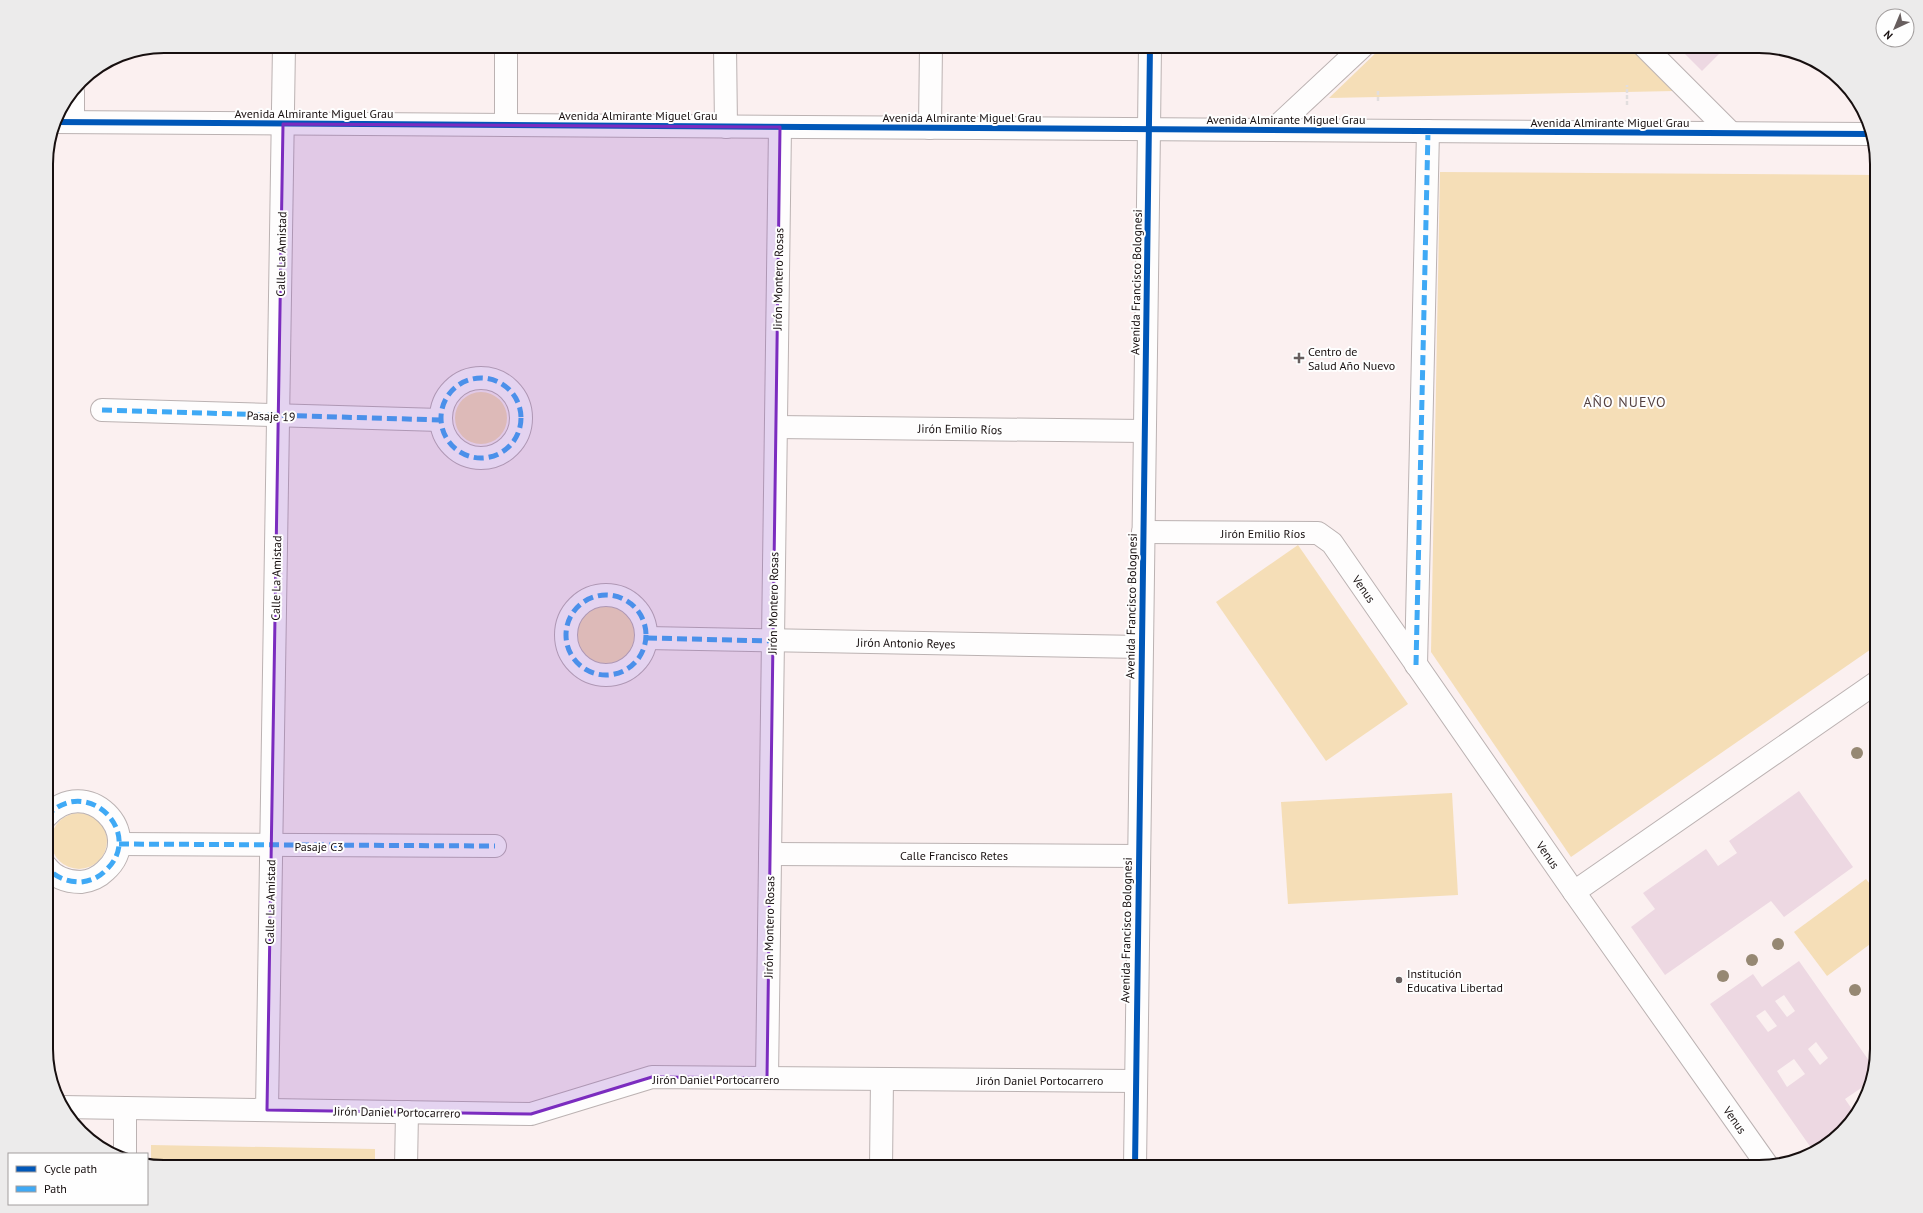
<svg xmlns="http://www.w3.org/2000/svg" width="1923" height="1213" viewBox="0 0 1923 1213" font-family="'PT Sans',sans-serif">
	<rect width="100%" height="100%" fill="#fbf0f0"/>
	<g fill="#f5deb7">
		<path d="M 1383,46 L 1629,46 L 1675,91 L 1329,98 Z"/>
		<path d="M 1440,172 L 1877,175 L 1877,645 L 1571,857 L 1431,652 Z"/>
		<circle cx="481" cy="418" r="26"/>
		<path d="M 1298,545 L 1408,704 L 1326,761 L 1216,602 Z"/>
		<circle cx="607" cy="634" r="30"/>
		<path d="M 1452,793 L 1458,895 L 1288,904 L 1281,802 Z"/>
		<circle cx="79" cy="841" r="28"/>
		<path d="M 1866,879 L 1877,893 L 1877,939 L 1827,976 L 1794,932 Z"/>
		<path d="M 151,1145 L 375,1149 L 375,1167 L 164,1167 L 151,1163 Z"/>
	</g>
	<g fill="#edd8e2" fill-rule="evenodd">
		<path d="M 1677,46 L 1727,46 L 1702,71 Z"/>
		<path d="M 1799,791 L 1853,867 L 1784,917 L 1771,901 L 1665,975 L 1631,927 L 1655,909 L 1643,893 L 1706,849 L 1718,866 L 1737,853 L 1729,841 Z"/>
		<path d="M 1799,961 L 1872,1065 L 1867,1084 L 1845,1099 L 1856,1115 L 1818,1151 L 1814,1152 L 1710,1004 L 1753,974 L 1762,987 ZM 1784,995 L 1795,1011 L 1787,1017 L 1775,1001 ZM 1765,1010 L 1777,1026 L 1768,1032 L 1756,1016 ZM 1816,1042 L 1828,1058 L 1820,1065 L 1808,1049 ZM 1794,1059 L 1805,1074 L 1787,1087 L 1777,1071 Z"/>
	</g>
	<g fill="none" stroke-linecap="round" stroke-linejoin="round">
		<defs>
			<g id="minor">
				<path d="M 725,46 L 726,127"/>
				<path d="M 1644,46 L 1731,133"/>
				<path d="M 73,92 L 73,122"/>
				<path d="M 506,125 L 506,46"/>
				<path d="M 930,128 L 931,46"/>
				<path d="M 1149,129 L 1150,46"/>
				<path d="M 1273,130 L 1363,46"/>
				<circle cx="481" cy="418" r="40"/>
				<path d="M 102,410 L 440,420"/>
				<path d="M 776,427 L 1144,431"/>
				<path d="M 1143,532 L 1318,533 L 1332,543 L 1574,892 L 1767,1165"/>
				<circle cx="606" cy="635" r="40"/>
				<path d="M 647,638 L 1141,647"/>
				<path d="M 1416,665 L 1428,131"/>
				<path d="M 46,817 C 86,772 147,834 105,871 C 98,878 90,881 81,882 C 67,882 54,877 46,866"/>
				<path d="M 119,844 L 495,846"/>
				<path d="M 770,854 L 1138,856"/>
				<path d="M 1574,892 L 1877,682"/>
				<path d="M 767,1078 L 780,127"/>
				<path d="M 61,1107 L 531,1114 L 652,1077 L 1135,1081"/>
				<path d="M 267,1110 L 284,46"/>
				<path d="M 125,1154 L 125,1108"/>
				<path d="M 406,1167 L 407,1112"/>
				<path d="M 881,1167 L 882,1079"/>
			</g>
			<g id="tertiary">
				<path d="M 54,122 L 1869,134"/>
				<path d="M 1135,1167 L 1149,129"/>
			</g>
		</defs>
		<use href="#minor" stroke="#bbb2b2" stroke-width="24"/>
		<use href="#tertiary" stroke="#bbb2b2" stroke-width="24"/>
		<g stroke="#e2dede" stroke-width="2.5" stroke-dasharray="4 2" stroke-linecap="butt">
			<path d="M 1378,91 L 1378,102"/>
			<path d="M 1627,105 L 1627,85"/>
		</g>
		<use href="#minor" stroke="#fefdfd" stroke-width="22"/>
		<use href="#tertiary" stroke="#fefdfd" stroke-width="22"/>
		<g stroke="#3fa9f5" stroke-width="5" stroke-dasharray="10 5" stroke-linecap="butt">
			<circle cx="481" cy="418" r="40"/>
			<path d="M 102,410 L 440,420"/>
			<circle cx="606" cy="635" r="40"/>
			<path d="M 647,638 L 773,641"/>
			<path d="M 1416,665 L 1428,131"/>
			<path d="M 46,817 C 86,772 147,834 105,871 C 98,878 90,881 81,882 C 67,882 54,877 46,866"/>
			<path d="M 119,844 L 495,846"/>
		</g>
		<defs>
			<g id="cycleway">
				<path d="M 54,122 L 1869,134"/>
				<path d="M 1135,1167 L 1150,46"/>
			</g>
		</defs>
		<use href="#cycleway" stroke="#fefefe" stroke-width="8"/>
		<use href="#cycleway" stroke="#0057b8" stroke-width="6"/>
	</g>
	<g fill="#968873">
		<circle cx="1857" cy="753" r="6"/>
		<circle cx="1778" cy="944" r="6"/>
		<circle cx="1752" cy="960" r="6"/>
		<circle cx="1723" cy="976" r="6"/>
		<circle cx="1855" cy="990" r="6"/>
	</g>
	<path fill="#7b2cbf" fill-opacity="0.2" stroke="#7b2cbf" stroke-width="3" stroke-linejoin="round" d="M 283,124 L 780,127 L 767,1078 L 652,1077 L 531,1114 L 267,1110 Z"/>
	<g fill="#675e5e" stroke="#fefefe" stroke-width="1.5">
		<path d="M1297 352h4v4h4v4h-4v4h-4v-4h-4v-4h4z"/>
		<circle cx="1399" cy="980" r="4"/>
	</g>
	<g text-anchor="middle" dominant-baseline="central" stroke-width="4" stroke-linejoin="round" paint-order="stroke">
		<g font-size="12" fill="#170f0f" stroke="#fefefe">
			<text x="314" y="113">Avenida Almirante Miguel Grau</text>
			<text x="638" y="115">Avenida Almirante Miguel Grau</text>
			<text x="962" y="117">Avenida Almirante Miguel Grau</text>
			<text x="1286" y="119">Avenida Almirante Miguel Grau</text>
			<text x="1610" y="122">Avenida Almirante Miguel Grau</text>
			<text transform="translate(281 254) rotate(-89)">Calle La Amistad</text>
			<text transform="translate(778 279) rotate(-89)">Jirón Montero Rosas</text>
			<text transform="translate(1136 282) rotate(-89)">Avenida Francisco Bolognesi</text>
			<text transform="translate(271 416) rotate(2)">Pasaje 19</text>
			<text transform="translate(960 429) rotate(1)">Jirón Emilio Ríos</text>
			<text x="1263" y="533">Jirón Emilio Ríos</text>
			<text transform="translate(276 578) rotate(-89)">Calle La Amistad</text>
			<text transform="translate(1364 589) rotate(55)">Venus</text>
			<text transform="translate(773 603) rotate(-89)">Jirón Montero Rosas</text>
			<text transform="translate(1131 606) rotate(-89)">Avenida Francisco Bolognesi</text>
			<text transform="translate(906 643) rotate(1)">Jirón Antonio Reyes</text>
			<text x="319" y="846">Pasaje C3</text>
			<text x="954" y="855">Calle Francisco Retes</text>
			<text transform="translate(1548 855) rotate(55)">Venus</text>
			<text transform="translate(270 902) rotate(-89)">Calle La Amistad</text>
			<text transform="translate(769 927) rotate(-89)">Jirón Montero Rosas</text>
			<text transform="translate(1126 930) rotate(-89)">Avenida Francisco Bolognesi</text>
			<text x="716" y="1079">Jirón Daniel Portocarrero</text>
			<text x="1040" y="1080">Jirón Daniel Portocarrero</text>
			<text transform="translate(397 1112) rotate(1)">Jirón Daniel Portocarrero</text>
			<text transform="translate(1735 1120) rotate(55)">Venus</text>
		</g>
		<g font-size="12" fill="#170f0f" stroke="#fefefe" text-anchor="start">
			<text x="1308" y="351">Centro de<tspan x="1308" dy="14">Salud Año Nuevo</tspan></text>
			<text x="1407" y="973">Institución<tspan x="1407" dy="14">Educativa Libertad</tspan></text>
		</g>
		<g font-size="14" letter-spacing="1" fill="#544141" stroke="#fefefe">
			<text x="1625" y="402">AÑO NUEVO</text>
		</g>
	</g>
	<path d="M0 0H1923V1213H0ZM164 53H1759A111 111 0 0 1 1870 164V1049A111 111 0 0 1 1759 1160H164A111 111 0 0 1 53 1049V164A111 111 0 0 1 164 53Z" fill="#ecebeb" fill-rule="evenodd"/>
	<path fill="none" stroke="#170f0f" stroke-width="2" d="M164 53H1759A111 111 0 0 1 1870 164V1049A111 111 0 0 1 1759 1160H164A111 111 0 0 1 53 1049V164A111 111 0 0 1 164 53Z"/>
	<rect x="8" y="1153" width="140" height="52" fill="#fefefe" stroke="#a29e9e"/>
	<rect x="16" y="1166" width="20" height="6" fill="#0057b8" stroke="#a29e9e"/>
	<text x="44" y="1173" font-size="12" fill="#170f0f">Cycle path</text>
	<rect x="16" y="1186" width="20" height="6" fill="#3fa9f5" stroke="#a29e9e"/>
	<text x="44" y="1193" font-size="12" fill="#170f0f">Path</text>
	<g transform="translate(1895 28) rotate(224)"><circle r="19" fill="#fefefe" stroke="#a29e9e"/>
	<path d="M0-3L7 15L0 10L-7 15Z" fill="#675e5e"/>
	<text y="-6" font-size="11" font-weight="bold" text-anchor="middle" fill="#170f0f">N</text>
	</g>
</svg>
